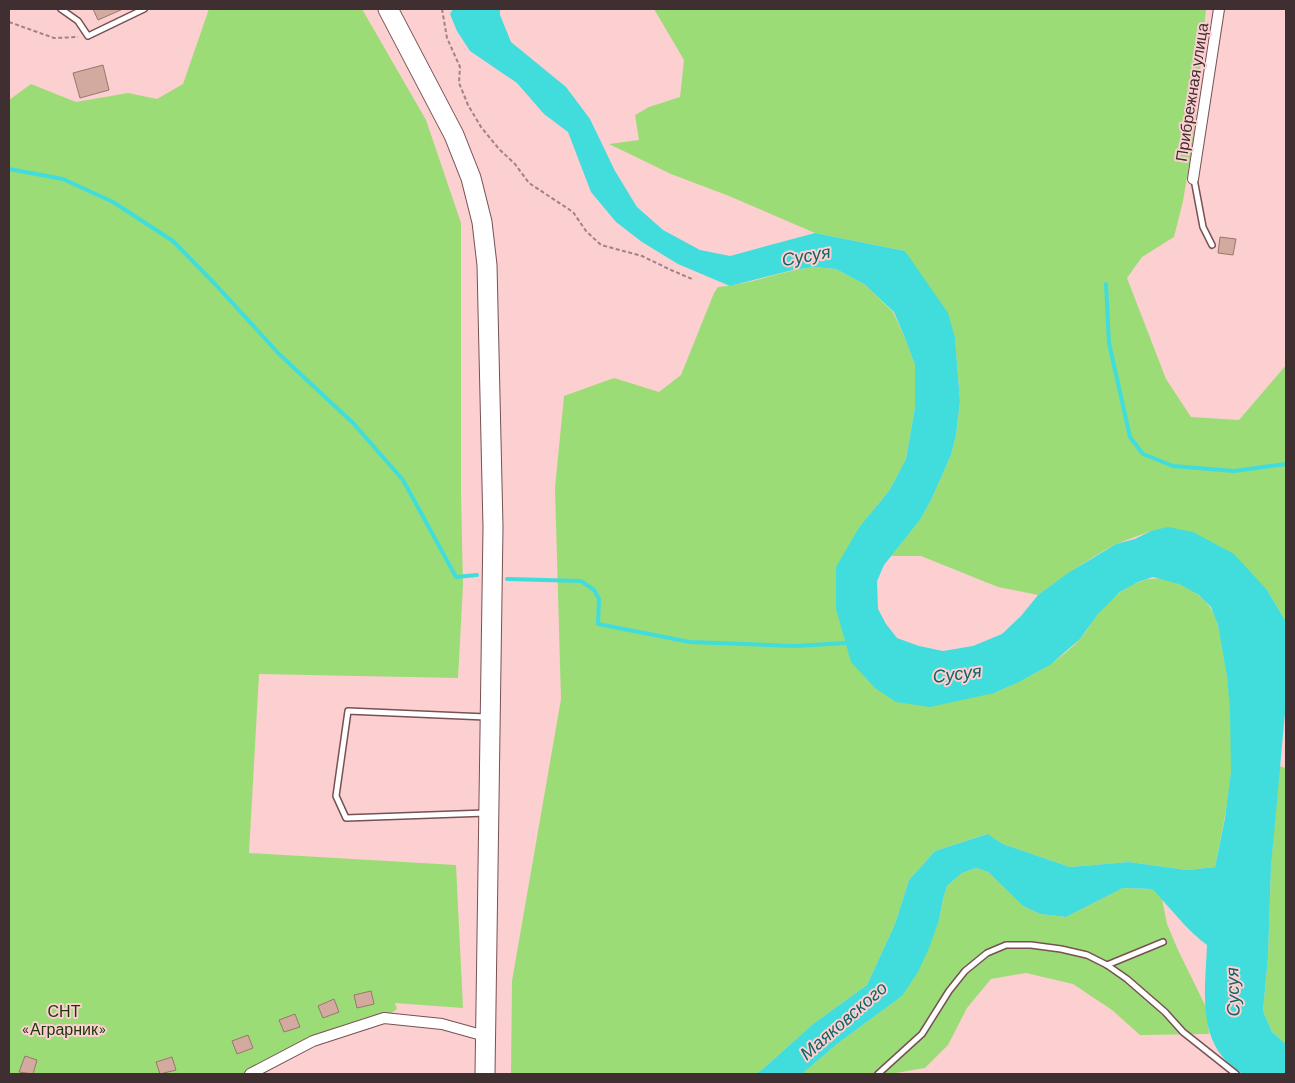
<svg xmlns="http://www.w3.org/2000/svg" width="1295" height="1083" viewBox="0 0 1295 1083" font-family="Barlow,sans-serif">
	<rect width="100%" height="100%" fill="#fccfd1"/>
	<g fill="#9cdc76">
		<path d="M 209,9 L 362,9 L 426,120 L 461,223 L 461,496 L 463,585 L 458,678 L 259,674 L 249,853 L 456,865 L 463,1008 L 395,1003 L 397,1009 L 384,1018 L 313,1041 L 250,1074 L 9,1074 L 9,100 L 31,84 L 76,102 L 128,93 L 157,99 L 183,84 Z"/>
		<path d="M 654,9 L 1206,9 L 1193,142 L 1183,201 L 1174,237 L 1142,257 L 1127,278 L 1166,379 L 1191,417 L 1239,420 L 1286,365 L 1286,622 L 1267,590 L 1151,531 C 1139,536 1125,540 1114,545 C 1088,559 1063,577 1038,595 L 998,587 L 921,556 L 891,556 L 920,520 L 932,498 L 951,455 L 956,435 L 960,401 L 955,338 L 905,251 L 815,233 L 729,196 L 671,174 L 609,144 L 639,140 L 635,115 L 649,107 L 680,97 L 684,60 Z"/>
		<path d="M 814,267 L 836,269 L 864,284 L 893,312 L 905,338 L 915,365 L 915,407 L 906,459 L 889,491 L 860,526 L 836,609 L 994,693 C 1025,680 1057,664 1080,639 C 1087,632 1091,622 1098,614 C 1109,601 1123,588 1139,582 C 1153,576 1169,578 1183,586 C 1193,591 1202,596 1209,606 C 1219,619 1220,637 1223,653 C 1230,692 1235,734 1231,773 C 1228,805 1221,836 1215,867 L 1187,870 L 1129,862 L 1070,867 L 1003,844 L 986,834 L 935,851 L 909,880 L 895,924 L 867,985 L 813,1024 L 764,1068 L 756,1074 L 511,1074 L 512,981 L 561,699 L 555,488 L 564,396 L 614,378 L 659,392 L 681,375 L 714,293 L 718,287 C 751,284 781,271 814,267 Z"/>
		<path d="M 1279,766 L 1286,768 L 1286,1044 L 1272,1032 L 1263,1011 L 1268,957 L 1271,867 Z"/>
		<path d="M 976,868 L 988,872 L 1023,906 L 1040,914 L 1066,917 L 1123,888 L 1152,889 L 1162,899 L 1167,924 L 1178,950 L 1206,1007 L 1209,1034 L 1140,1035 L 1112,1010 L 1073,984 L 1026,973 L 991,979 L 967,1008 L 948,1045 L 925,1068 L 890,1074 L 802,1074 L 837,1044 L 902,996 L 939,920 L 943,899 L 947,886 L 962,873 Z"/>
	</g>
	<path fill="#41dcdc" d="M 453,9 L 500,9 L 500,15 L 511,42 L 566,87 L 590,119 L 615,171 L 637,207 L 663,230 L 700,250 L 730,256 L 815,233 L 905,251 L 948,313 L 955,338 L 960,401 L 956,435 L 951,455 L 932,498 L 920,520 L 884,565 L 877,581 L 878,609 L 886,624 L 897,638 L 919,646 L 943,651 L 973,646 L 1002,634 L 1021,616 L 1038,595 L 1068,573 L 1116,544 L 1135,539 L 1151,531 L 1168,527 L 1193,532 L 1234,554 L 1267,590 L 1286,622 L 1286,702 L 1271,867 L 1268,957 L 1263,1011 L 1272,1032 L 1286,1044 L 1286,1074 L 1242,1074 C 1236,1068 1227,1063 1222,1056 C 1198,1027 1206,980 1207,945 C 1186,930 1171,908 1152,889 L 1123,888 L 1066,917 L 1040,914 L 1023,906 L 988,872 L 976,868 L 962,873 L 947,886 L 943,899 L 939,920 L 929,948 L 918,972 L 902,996 L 837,1044 L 802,1074 L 756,1074 L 764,1068 L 813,1024 L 867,985 L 895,924 L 909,880 L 935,851 L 987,834 L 1003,844 L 1070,867 L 1129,862 L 1187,870 L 1215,867 L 1225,818 L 1231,772 L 1230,709 L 1227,677 L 1218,625 L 1211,607 L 1199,595 L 1179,584 L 1153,577 L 1138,582 L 1120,592 L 1098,614 L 1080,639 L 1050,665 L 1019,682 L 994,693 L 930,707 L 896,702 L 875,688 L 851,662 L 836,609 L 836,567 L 860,526 L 889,491 L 906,459 L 915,407 L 915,365 L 905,338 L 894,312 L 864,284 L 836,269 L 814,267 L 793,270 L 730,286 L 678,264 L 642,242 L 616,222 L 591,192 L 568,132 L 544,114 L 517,83 L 470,51 L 457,31 L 450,14 Z"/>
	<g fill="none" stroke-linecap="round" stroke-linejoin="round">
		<g stroke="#41dcdc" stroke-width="4">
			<path d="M 9,169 L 63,179 L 113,202 L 173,241 L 216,285 L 279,354 L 353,423 L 403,480 L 456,577 L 477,575"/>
			<path d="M 1106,284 L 1109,343 L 1130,437 L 1143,454 L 1173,466 L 1234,471 L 1286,464"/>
			<path d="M 507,579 L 581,581 L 594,590 L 599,599 L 598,624 L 690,642 L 795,646 L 846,643 L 848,642"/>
		</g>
	</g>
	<g fill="#d3aa9f" stroke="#9c756b">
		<path d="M 93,9 L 123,9 L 98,20 Z"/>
		<path d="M 103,65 L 109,90 L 80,98 L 73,73 Z"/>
		<path d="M 1220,237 L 1236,239 L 1233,255 L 1218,253 Z"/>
		<path d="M 371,991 L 374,1004 L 357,1008 L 354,995 Z"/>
		<path d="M 334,999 L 339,1012 L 323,1018 L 318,1006 Z"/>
		<path d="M 295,1014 L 300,1027 L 284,1032 L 279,1020 Z"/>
		<path d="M 248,1035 L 253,1048 L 237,1054 L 232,1041 Z"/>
		<path d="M 25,1056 L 37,1060 L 33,1074 L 19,1072 Z"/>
		<path d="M 172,1057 L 176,1070 L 160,1074 L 156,1062 Z"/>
	</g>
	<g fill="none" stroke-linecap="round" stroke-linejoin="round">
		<defs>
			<g id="lane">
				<path d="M 61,9 L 78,21 L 88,36 L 144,9"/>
				<path d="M 1194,179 L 1203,227 L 1212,245"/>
				<path d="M 486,813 L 346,818 L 336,796 L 348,711 L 486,717"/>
				<path d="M 1107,965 L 1163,942"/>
				<path d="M 878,1074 L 922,1034 L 949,991 L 965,971 L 987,953 L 1006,945 L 1031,945 L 1061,949 L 1087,955 L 1107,965 L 1127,979 L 1165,1012 L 1183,1032 L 1236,1074"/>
			</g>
			<g id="street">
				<path d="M 1193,179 L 1219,9"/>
				<path d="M 250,1074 L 313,1041 L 384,1018 L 442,1024 L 485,1036"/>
			</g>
			<path id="highway" d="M 388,9 L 454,135 L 471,178 L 482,222 L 487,265 L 493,527 L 485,1074"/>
		</defs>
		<use href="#lane" stroke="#775154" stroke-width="8"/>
		<use href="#street" stroke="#775154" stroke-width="12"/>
		<use href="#highway" stroke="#775154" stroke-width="21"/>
		<g stroke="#a28284" stroke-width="2" stroke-dasharray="4 2.5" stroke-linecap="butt">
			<path d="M 442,9 L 447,38 L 460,67 L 459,83 L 468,105 L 481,127 L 499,149 L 515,164 L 529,183 L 573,212 L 586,231 L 601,245 L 642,256 L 671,270 L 692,279"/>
			<path d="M 9,22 L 54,38 L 78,37"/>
		</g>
		<use href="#lane" stroke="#fff" stroke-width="5"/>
		<use href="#street" stroke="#fff" stroke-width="10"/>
		<use href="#highway" stroke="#fff" stroke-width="19"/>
	</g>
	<g text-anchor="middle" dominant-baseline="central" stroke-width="4" stroke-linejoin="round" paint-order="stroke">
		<g font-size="16" fill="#402f30" stroke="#fccfd1">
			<text transform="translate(1191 92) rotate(-81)">Прибрежная улица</text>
		</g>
		<g font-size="16" fill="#1c3509" stroke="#fccfd1">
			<text x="64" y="1010">СНТ<tspan x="64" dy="18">«Аграрник»</tspan></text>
		</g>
		<g font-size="18" font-style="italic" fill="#0e6565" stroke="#fccfd1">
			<text transform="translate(806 255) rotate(-10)">Сусуя</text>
			<text transform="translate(957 673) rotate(-7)">Сусуя</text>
			<text transform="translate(1232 992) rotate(-92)">Сусуя</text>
			<text transform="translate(843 1020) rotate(-41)">Маяковского</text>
		</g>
	</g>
	<rect width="1295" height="1083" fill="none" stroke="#402f30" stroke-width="20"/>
</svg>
